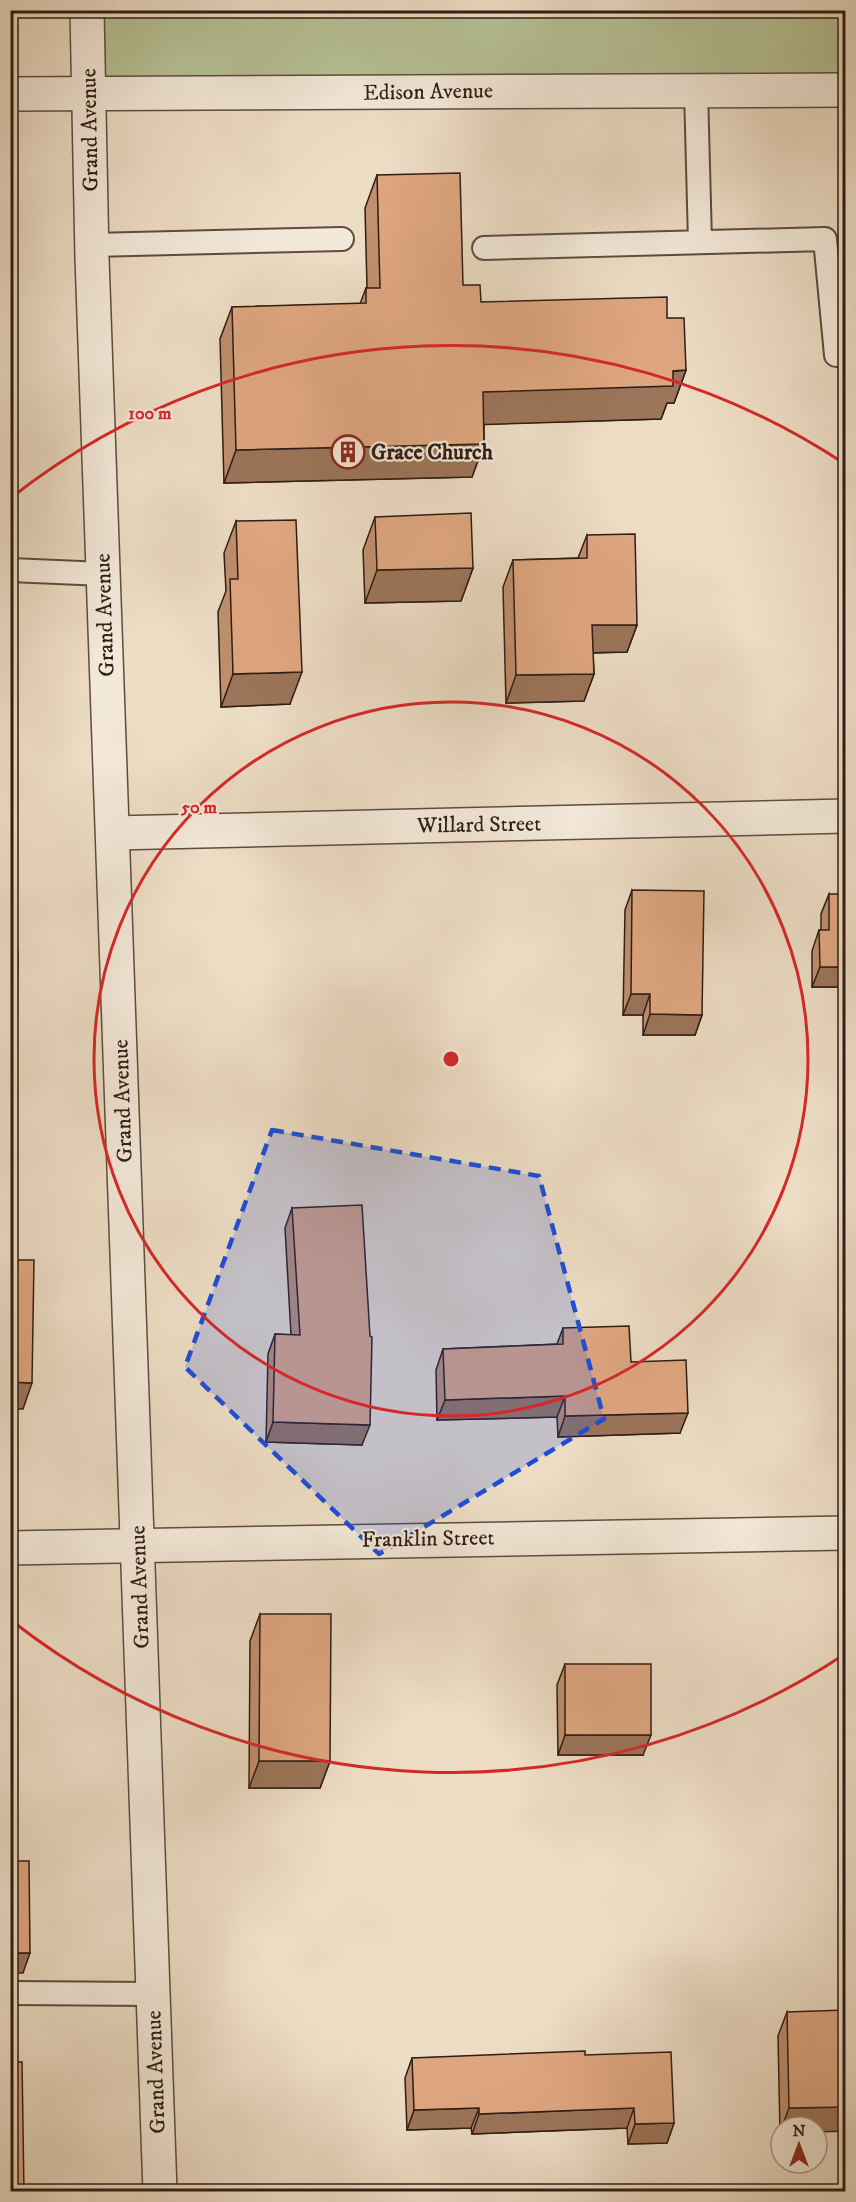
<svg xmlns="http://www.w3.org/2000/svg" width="856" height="2202" viewBox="0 0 856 2202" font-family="'IM FELL DW Pica',serif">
	<rect width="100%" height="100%" fill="#edddc5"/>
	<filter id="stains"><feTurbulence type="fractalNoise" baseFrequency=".00333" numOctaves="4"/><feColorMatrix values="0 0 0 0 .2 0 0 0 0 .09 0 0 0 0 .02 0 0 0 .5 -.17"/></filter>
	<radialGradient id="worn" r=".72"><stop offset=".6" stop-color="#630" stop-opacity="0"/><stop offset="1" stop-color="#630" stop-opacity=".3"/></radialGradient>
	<path fill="#b6c296" stroke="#726f56" stroke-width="1.5" d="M 99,11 L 845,11 L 845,79 L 101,77 Z"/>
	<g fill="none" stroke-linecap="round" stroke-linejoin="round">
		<defs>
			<g id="service">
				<path d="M 696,90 L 700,242"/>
				<path d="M 92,245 L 342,239"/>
				<path d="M 484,248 L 825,239 L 836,355"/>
				<path d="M 10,570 L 104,574"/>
				<path d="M 10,1993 L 153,1994"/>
			</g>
			<g id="minor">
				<path d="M 87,10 L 92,258 L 160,2192"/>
				<path d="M 113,833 L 846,816"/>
				<path d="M 10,1548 L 846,1533"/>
			</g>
			<path id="tertiary" d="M 10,94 L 846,90"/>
		</defs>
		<use href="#service" stroke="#5e4c41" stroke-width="26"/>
		<use href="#minor" stroke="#5e4c41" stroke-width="36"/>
		<use href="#tertiary" stroke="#5e4c41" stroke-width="36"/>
		<use href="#service" stroke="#f3e9d9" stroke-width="22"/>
		<use href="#minor" stroke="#f3e9d9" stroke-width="33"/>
		<use href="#tertiary" stroke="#f3e9d9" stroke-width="33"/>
	</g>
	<g fill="#c0906f" stroke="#2f1c15" stroke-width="1.5">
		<path d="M 377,175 L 463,285 L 481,302 L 667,318 L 686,370 L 674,403 L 667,403 L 661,419 L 484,424 L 484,444 L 472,477 L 224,483 L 220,339 L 232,307 L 360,304 L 366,288 L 367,288 L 365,208 Z"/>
		<path d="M 375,517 L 473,568 L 461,601 L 365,603 L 363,550 Z"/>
		<path d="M 236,521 L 290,704 L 221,707 L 218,612 L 226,591 L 224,553 Z"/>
		<path d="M 587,535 L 637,625 L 627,652 L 593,653 L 594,674 L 584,701 L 506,703 L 503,587 L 513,560 L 578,558 Z"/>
		<path d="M 632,890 L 702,1015 L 695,1035 L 643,1035 L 643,1015 L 623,1015 L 625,910 Z"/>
		<path d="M 829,894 L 846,987 L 812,987 L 812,951 L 819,930 L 821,930 L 821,914 Z"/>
		<path d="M 292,1208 L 362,1445 L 266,1442 L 268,1354 L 275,1334 L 291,1335 L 285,1228 Z"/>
		<path d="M 563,1328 L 631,1362 L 680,1433 L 558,1437 L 557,1417 L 437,1420 L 436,1370 L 443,1349 L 557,1344 Z"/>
		<path d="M 260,1614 L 330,1761 L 320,1788 L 249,1788 L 250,1641 Z"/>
		<path d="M 565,1664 L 643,1755 L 558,1755 L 557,1685 Z"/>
		<path d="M 787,2012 L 817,2127 L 781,2127 L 780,2133 L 778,2036 Z"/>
		<path d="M 585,2055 L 674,2123 L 667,2143 L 628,2144 L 627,2128 L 472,2134 L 471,2128 L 407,2130 L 405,2078 L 412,2058 Z"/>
	</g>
	<g fill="#9c755a" stroke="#2f1c15" stroke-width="1.5">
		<path d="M 686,370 L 674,403 L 667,403 L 661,419 L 471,425 L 483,392 Z"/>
		<path d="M 484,444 L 472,477 L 224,483 L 236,450 Z"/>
		<path d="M 473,568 L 461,601 L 365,603 L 377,570 Z"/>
		<path d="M 592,625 L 637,625 L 627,652 L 582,653 Z"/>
		<path d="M 302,672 L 290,704 L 221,707 L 233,674 Z"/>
		<path d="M 594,674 L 584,701 L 506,703 L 516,675 Z"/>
		<path d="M 820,967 L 846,967 L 846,987 L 812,987 Z"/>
		<path d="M 631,994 L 650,994 L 643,1015 L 623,1015 Z"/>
		<path d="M 650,1014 L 702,1015 L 695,1035 L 643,1035 Z"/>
		<path d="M 10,1050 L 17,1050 L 10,1069 Z"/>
		<path d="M 10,1382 L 32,1383 L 23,1409 L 10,1409 Z"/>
		<path d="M 565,1396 L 557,1417 L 437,1420 L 445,1400 Z"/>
		<path d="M 688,1413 L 680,1433 L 558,1437 L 565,1416 Z"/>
		<path d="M 273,1422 L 370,1425 L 362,1445 L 266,1442 Z"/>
		<path d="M 565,1735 L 651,1735 L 643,1755 L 558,1755 Z"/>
		<path d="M 259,1761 L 330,1761 L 320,1788 L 249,1788 Z"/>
		<path d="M 10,1953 L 30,1953 L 23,1973 L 10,1973 Z"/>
		<path d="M 846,2107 L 846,2131 L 817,2132 L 817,2127 L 782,2127 L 789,2108 Z"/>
		<path d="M 479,2108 L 471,2128 L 407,2130 L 414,2110 Z"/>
		<path d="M 634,2108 L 627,2128 L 472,2134 L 479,2114 Z"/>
		<path d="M 674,2123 L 667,2143 L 628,2144 L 635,2124 Z"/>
	</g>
	<g fill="#dfa781" stroke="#2f1c15" stroke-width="1.5">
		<path d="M 460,173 L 463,285 L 480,285 L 481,302 L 667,297 L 667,318 L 684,318 L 686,370 L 673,371 L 673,386 L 483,392 L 484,444 L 236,450 L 232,307 L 366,303 L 366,288 L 380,288 L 377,175 Z"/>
		<path d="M 471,513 L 473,568 L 377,570 L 375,517 Z"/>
		<path d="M 296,520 L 302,672 L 233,674 L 230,579 L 238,579 L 236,521 Z"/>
		<path d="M 635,534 L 637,625 L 592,625 L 594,674 L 516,675 L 513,560 L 587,558 L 587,535 Z"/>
		<path d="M 632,890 L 704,891 L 702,1015 L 650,1014 L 650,994 L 631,994 Z"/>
		<path d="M 829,894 L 846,894 L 846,967 L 820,967 L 819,930 L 829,930 Z"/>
		<path d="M 10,951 L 18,951 L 17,1050 L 10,1050 Z"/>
		<path d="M 10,1165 L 15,1165 L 15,1260 L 34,1260 L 32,1383 L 10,1382 Z"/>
		<path d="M 362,1205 L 370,1336 L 372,1337 L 370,1425 L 273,1422 L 275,1334 L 300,1335 L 292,1208 Z"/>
		<path d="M 629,1326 L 631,1362 L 686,1360 L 688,1413 L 565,1416 L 565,1396 L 445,1400 L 443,1349 L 563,1344 L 563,1328 Z"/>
		<path d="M 260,1614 L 331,1614 L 330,1761 L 259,1761 Z"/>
		<rect x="565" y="1664" width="86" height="71"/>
		<path d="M 10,1861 L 29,1861 L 30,1953 L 10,1953 Z"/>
		<path d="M 846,2010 L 846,2107 L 789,2108 L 787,2012 Z"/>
		<path d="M 585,2051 L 585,2055 L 671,2052 L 674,2123 L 635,2124 L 634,2108 L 479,2114 L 479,2108 L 414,2110 L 412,2058 Z"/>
		<path d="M 10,2062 L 22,2062 L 24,2192 L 10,2192 Z"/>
	</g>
	<path fill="#1d4ed8" fill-opacity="0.2" stroke="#1d4ed8" stroke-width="4.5" stroke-dasharray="12 8" stroke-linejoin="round" d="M 272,1130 L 539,1176 L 604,1419 L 379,1554 L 185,1367 Z"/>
	<g fill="none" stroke="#d62828" stroke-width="3">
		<circle cx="451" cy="1059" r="357"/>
		<path d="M845 1654A713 713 0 0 1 12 1621M12 497A713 713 0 0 1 845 464"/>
	</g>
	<defs>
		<symbol id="building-ring" viewBox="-11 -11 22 22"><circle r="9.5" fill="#f3e9d9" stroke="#8f2418" stroke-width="1.5"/><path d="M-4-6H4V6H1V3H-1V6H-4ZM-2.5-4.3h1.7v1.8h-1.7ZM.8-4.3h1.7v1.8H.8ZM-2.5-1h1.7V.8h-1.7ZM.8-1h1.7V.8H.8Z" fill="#8f2418"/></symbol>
	</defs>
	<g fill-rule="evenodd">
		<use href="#building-ring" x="329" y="433" width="38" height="38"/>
	</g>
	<g text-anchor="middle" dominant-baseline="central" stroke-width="4.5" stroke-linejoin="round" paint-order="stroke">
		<g font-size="22" fill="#2f1c15" stroke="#f3e9d9">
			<text transform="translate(428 92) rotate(-1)">Edison Avenue</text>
			<text transform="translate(90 130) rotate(-91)">Grand Avenue</text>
			<text transform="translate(105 615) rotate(-92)">Grand Avenue</text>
			<text transform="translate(479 825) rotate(-1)">Willard Street</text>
			<text transform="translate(123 1101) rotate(-92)">Grand Avenue</text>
			<text transform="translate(428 1539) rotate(-1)">Franklin Street</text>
			<text transform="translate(140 1587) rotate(-92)">Grand Avenue</text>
			<text transform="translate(156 2072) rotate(-92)">Grand Avenue</text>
		</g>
		<g font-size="22" font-weight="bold" fill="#2f1c15" stroke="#f3e9d9" text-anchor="start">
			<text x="371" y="452">Grace Church</text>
		</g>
	</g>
	<circle cx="451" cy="1059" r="9" fill="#d62828" stroke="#f3e9d9" stroke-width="3"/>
	<g font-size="18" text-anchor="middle" font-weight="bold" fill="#d62828" stroke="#f3e9d9" stroke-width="4.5" stroke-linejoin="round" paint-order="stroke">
		<text x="150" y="419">100 m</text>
		<text x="199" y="813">50 m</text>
	</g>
	<rect width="856" height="2202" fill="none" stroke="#edddc5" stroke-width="36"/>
	<rect x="12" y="12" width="832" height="2178" fill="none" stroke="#2f1c15" stroke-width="3"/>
	<rect x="18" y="18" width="820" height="2166" fill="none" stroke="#2f1c15" stroke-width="1.5"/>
	<g transform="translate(799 2145)"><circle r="28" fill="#f3e9d9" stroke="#a5978b" stroke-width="1.5"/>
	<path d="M0-4.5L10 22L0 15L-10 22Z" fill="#8f2418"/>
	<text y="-9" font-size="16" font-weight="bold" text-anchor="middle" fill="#2f1c15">N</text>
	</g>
	<rect width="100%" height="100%" filter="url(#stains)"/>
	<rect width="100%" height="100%" fill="url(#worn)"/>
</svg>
